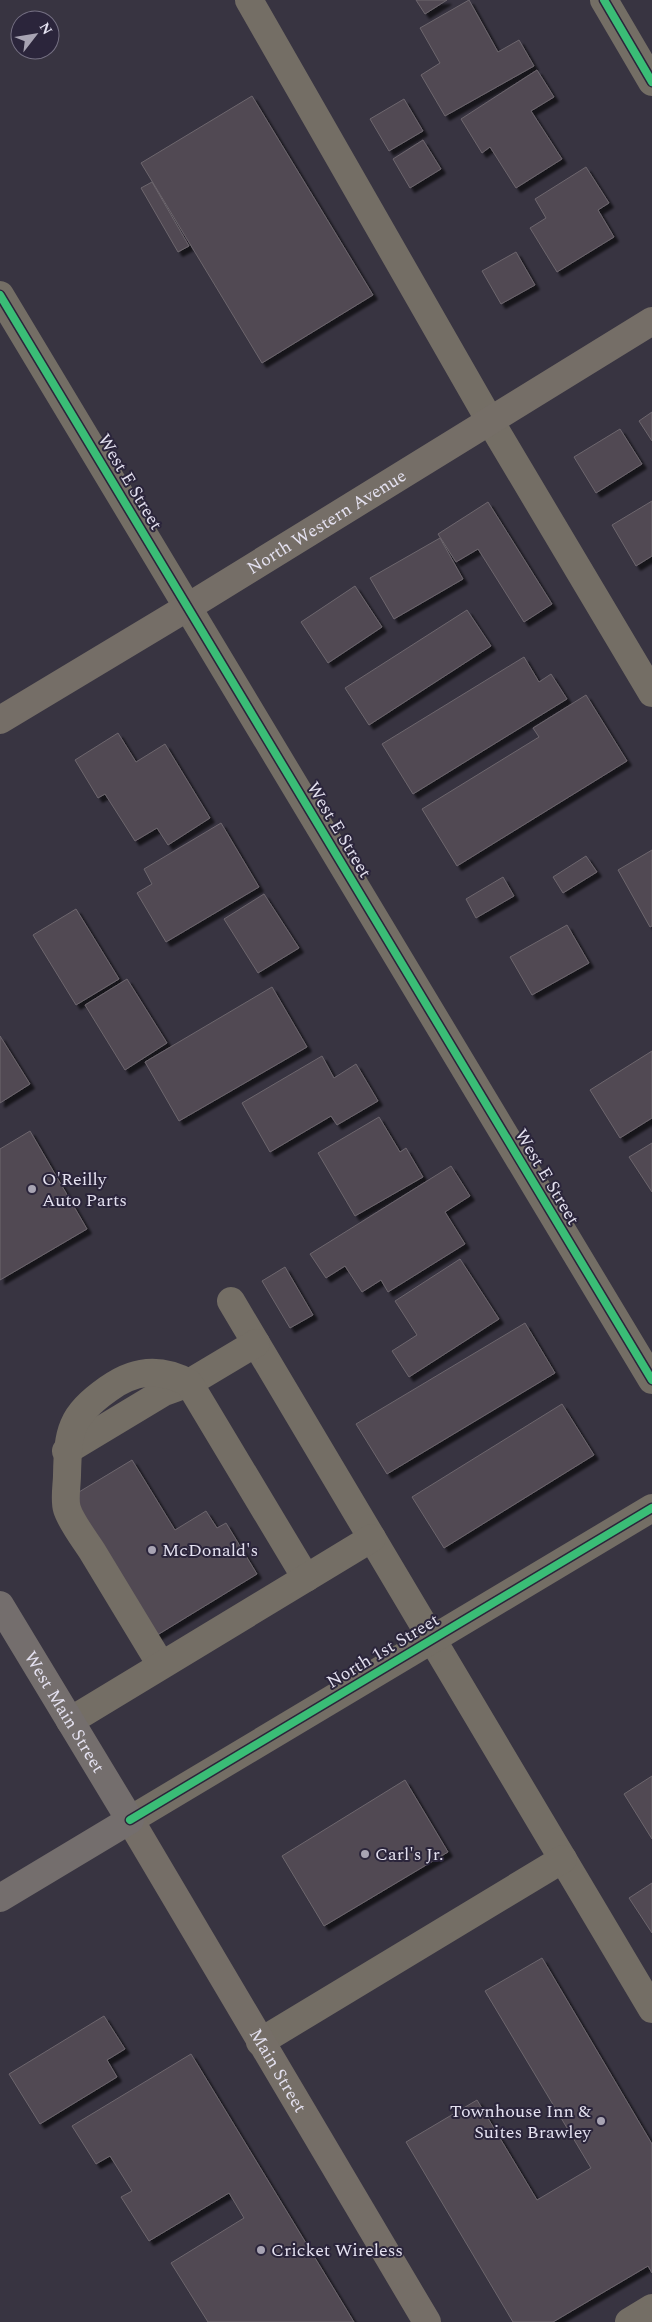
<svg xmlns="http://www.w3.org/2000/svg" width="652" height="2322" viewBox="0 0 652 2322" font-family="Spectral,serif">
	<defs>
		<filter id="shadow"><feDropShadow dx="4.5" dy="4.5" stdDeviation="1" flood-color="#0009"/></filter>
	</defs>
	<rect width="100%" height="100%" fill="#383441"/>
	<g fill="#514a52" stroke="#6d666e" filter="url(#shadow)">
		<path d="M 416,0 L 447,0 L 425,14 Z"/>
		<path d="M 469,0 L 498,52 L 519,40 L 534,66 L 445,116 L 421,75 L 440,63 L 420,28 Z"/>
		<path d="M 537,70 L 554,97 L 531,111 L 562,159 L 516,188 L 490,147 L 482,153 L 461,119 Z"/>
		<path d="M 252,96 L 373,295 L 262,363 L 141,163 Z"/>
		<path d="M 404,99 L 423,131 L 389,151 L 370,119 Z"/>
		<path d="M 423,140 L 441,169 L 410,188 L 393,159 Z"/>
		<path d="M 586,167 L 609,203 L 598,210 L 614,237 L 557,272 L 530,228 L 546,218 L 535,199 Z"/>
		<path d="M 152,182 L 189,246 L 178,252 L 141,188 Z"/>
		<path d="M 516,252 L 535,285 L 501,304 L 482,271 Z"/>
		<path d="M 652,412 L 652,441 L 639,421 Z"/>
		<path d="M 620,429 L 642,464 L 596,493 L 574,457 Z"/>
		<path d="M 652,501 L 652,556 L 636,566 L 612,525 Z"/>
		<path d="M 488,502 L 552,604 L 524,622 L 478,549 L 456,562 L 438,534 Z"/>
		<path d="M 440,538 L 463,579 L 394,619 L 370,578 Z"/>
		<path d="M 355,586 L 382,627 L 328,663 L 301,622 Z"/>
		<path d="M 467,610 L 491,646 L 369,725 L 345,688 Z"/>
		<path d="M 524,657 L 539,682 L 551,674 L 567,699 L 413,794 L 382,744 Z"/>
		<path d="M 586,695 L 627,761 L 457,866 L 422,809 L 539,737 L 533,728 Z"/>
		<path d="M 118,733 L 136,762 L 165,744 L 210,818 L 168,845 L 157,828 L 135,841 L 105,794 L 98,798 L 75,760 Z"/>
		<path d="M 221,823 L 259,887 L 166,942 L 137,893 L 152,884 L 144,869 Z"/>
		<path d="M 652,850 L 652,926 L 650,927 L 618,870 Z"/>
		<path d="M 586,856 L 597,872 L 563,893 L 553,877 Z"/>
		<path d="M 503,877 L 514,896 L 476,918 L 466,899 Z"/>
		<path d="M 264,894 L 299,948 L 258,973 L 224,919 Z"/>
		<path d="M 76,909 L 119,979 L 76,1005 L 33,935 Z"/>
		<path d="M 567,925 L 589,963 L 532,995 L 510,957 Z"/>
		<path d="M 127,979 L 167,1043 L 125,1070 L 85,1005 Z"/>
		<path d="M 272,987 L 307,1047 L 179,1121 L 145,1062 Z"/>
		<path d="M 0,1036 L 30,1084 L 0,1103 Z"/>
		<path d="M 652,1051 L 652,1118 L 620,1138 L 590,1090 Z"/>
		<path d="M 322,1056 L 334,1078 L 356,1064 L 378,1101 L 337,1125 L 331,1116 L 270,1152 L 242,1103 Z"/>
		<path d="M 379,1117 L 400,1152 L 406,1148 L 423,1177 L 355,1216 L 318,1153 Z"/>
		<path d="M 30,1131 L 87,1229 L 0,1280 L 0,1149 Z"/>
		<path d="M 652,1143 L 652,1192 L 629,1157 Z"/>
		<path d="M 451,1166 L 470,1196 L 445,1212 L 465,1244 L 388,1292 L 381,1280 L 362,1292 L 345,1266 L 326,1278 L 310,1254 Z"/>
		<path d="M 460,1259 L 499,1319 L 409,1377 L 392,1351 L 417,1335 L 395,1301 Z"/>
		<path d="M 285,1267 L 313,1315 L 290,1328 L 262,1281 Z"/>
		<path d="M 525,1323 L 555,1373 L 387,1474 L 356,1424 Z"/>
		<path d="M 562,1404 L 594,1455 L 444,1548 L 412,1497 Z"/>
		<path d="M 132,1460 L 175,1530 L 206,1511 L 217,1528 L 226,1523 L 257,1574 L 154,1637 L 69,1498 Z"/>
		<path d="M 652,1776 L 652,1839 L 624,1794 Z"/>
		<path d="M 405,1780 L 448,1852 L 324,1926 L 282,1856 Z"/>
		<path d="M 652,1883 L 652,1933 L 629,1898 Z"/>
		<path d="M 542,1958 L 652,2144 L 652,2273 L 648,2266 L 553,2322 L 513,2322 L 406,2142 L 477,2100 L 537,2200 L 591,2168 L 485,1991 Z"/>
		<path d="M 104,2016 L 125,2049 L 107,2060 L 117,2077 L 40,2124 L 9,2074 Z"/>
		<path d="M 191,2054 L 354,2322 L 208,2322 L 171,2263 L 244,2218 L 229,2193 L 149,2241 L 121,2197 L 132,2191 L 110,2156 L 96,2164 L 72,2126 Z"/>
	</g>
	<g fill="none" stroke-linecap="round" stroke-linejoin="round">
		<g stroke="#746e65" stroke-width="28">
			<path d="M 249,0 L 490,421 L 652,693"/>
			<path d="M 604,0 L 652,82"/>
			<path d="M 0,295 L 652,1380"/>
			<path d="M 231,1301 L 652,2009"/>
			<path d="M 66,1451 L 164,1392 L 189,1383 L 256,1343"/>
			<path d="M 161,1665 C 138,1627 115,1589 92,1551 C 85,1540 71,1522 67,1509 C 64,1500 67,1485 67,1475 C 68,1431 70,1416 108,1389 C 134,1370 160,1367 189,1383 L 306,1578"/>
			<path d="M 70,1721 L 372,1538"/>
			<path d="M 130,1820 L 652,1508"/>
			<path d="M 260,2042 L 563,1859"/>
			<path d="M 629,2322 L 652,2308"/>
		</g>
		<g stroke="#756e67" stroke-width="28">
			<path id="s1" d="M 0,720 L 188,607 L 652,321"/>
			<path id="s2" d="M 130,1820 L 427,2322"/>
		</g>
		<path stroke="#746e6d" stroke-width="28" id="s3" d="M 0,1605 L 130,1820 L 0,1898"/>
		<defs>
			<g id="cycleway">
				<path d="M 604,0 L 652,82"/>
				<path d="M 0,295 L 652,1380"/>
				<path d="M 130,1820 L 652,1508"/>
			</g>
		</defs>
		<use href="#cycleway" stroke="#2b253b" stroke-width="11"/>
		<use href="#cycleway" stroke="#3abd76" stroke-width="8"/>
	</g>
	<g fill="#a8a4b3" stroke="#2b253b" stroke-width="2">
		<circle cx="32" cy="1189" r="5"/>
		<circle cx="152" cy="1550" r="5"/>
		<circle cx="365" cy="1854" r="5"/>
		<circle cx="601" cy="2121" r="5"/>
		<circle cx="261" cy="2250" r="5"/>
	</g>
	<g text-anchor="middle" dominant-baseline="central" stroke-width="4" stroke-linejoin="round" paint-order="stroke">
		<g font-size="18" fill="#e4e1f0" stroke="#2b253b">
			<text transform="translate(130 482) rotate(59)">West E Street</text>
			<text stroke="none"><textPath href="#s1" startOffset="382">North Western Avenue</textPath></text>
			<text transform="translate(339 830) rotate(59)">West E Street</text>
			<text transform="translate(547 1177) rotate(59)">West E Street</text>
			<text transform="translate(383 1651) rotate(-31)">North 1st Street</text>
			<text stroke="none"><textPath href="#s3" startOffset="125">West Main Street</textPath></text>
			<text stroke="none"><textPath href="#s2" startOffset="291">Main Street</textPath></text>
		</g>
		<g font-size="18" fill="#e4e1f0" stroke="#2b253b" text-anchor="start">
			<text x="42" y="1179">O'Reilly<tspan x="42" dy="21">Auto Parts</tspan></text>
			<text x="162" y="1550">McDonald's</text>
			<text x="375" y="1854">Carl's Jr.</text>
			<text x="591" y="2111" text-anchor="end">Townhouse Inn &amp;<tspan x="591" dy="21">Suites Brawley</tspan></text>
			<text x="271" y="2250">Cricket Wireless</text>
		</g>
	</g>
	<g transform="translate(35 35) rotate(59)"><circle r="24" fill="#2b253b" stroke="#757083"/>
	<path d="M0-4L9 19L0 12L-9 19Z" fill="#a8a4b3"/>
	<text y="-8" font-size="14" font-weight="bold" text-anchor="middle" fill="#e4e1f0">N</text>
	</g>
</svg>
